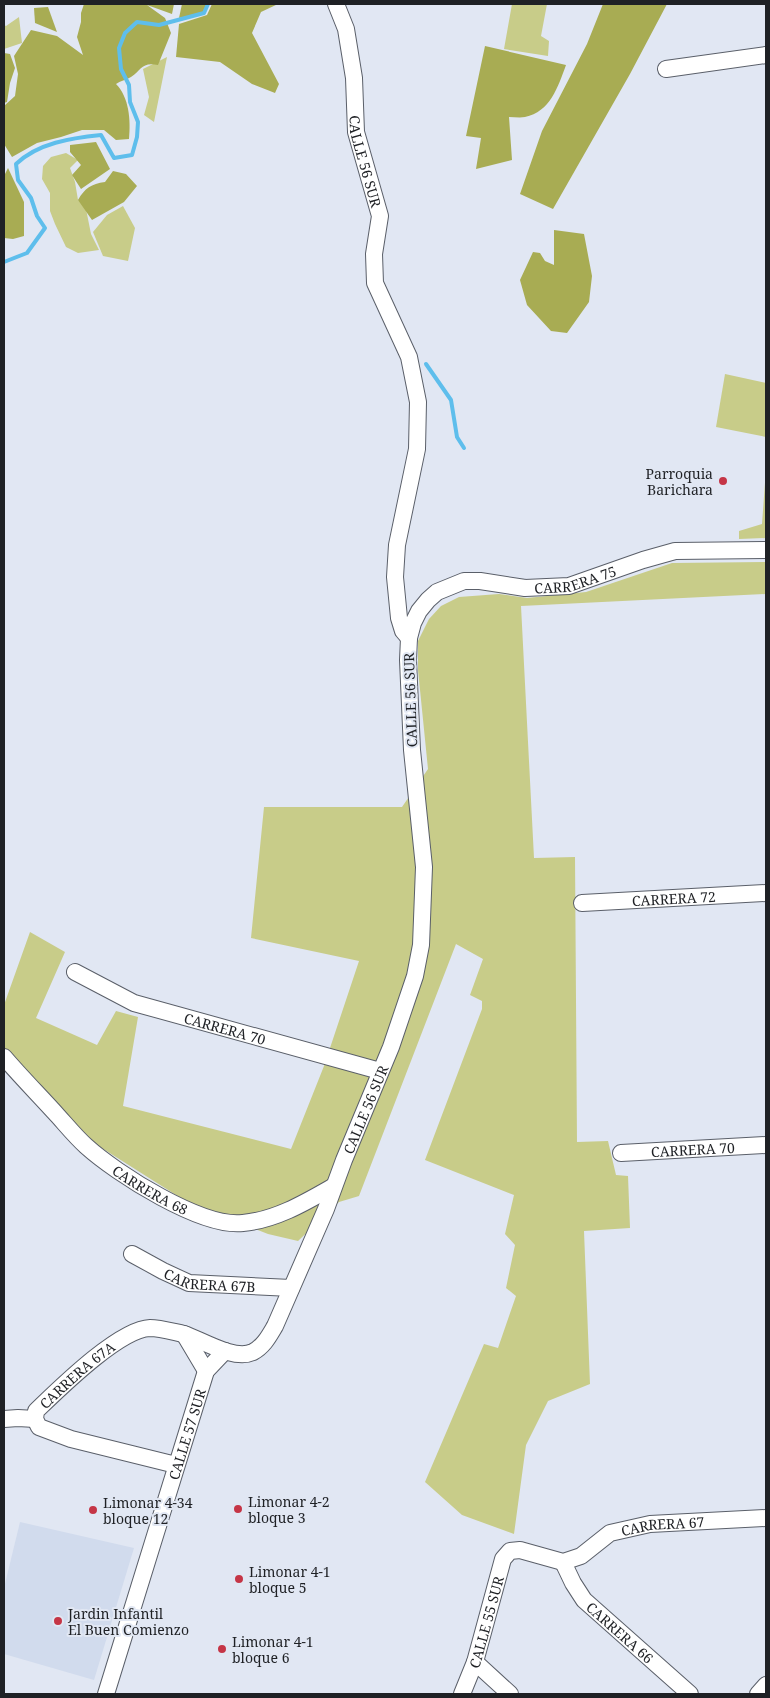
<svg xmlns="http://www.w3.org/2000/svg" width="770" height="1698" viewBox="0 0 770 1698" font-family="'Noto Serif',serif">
	<rect width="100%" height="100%" fill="#e1e7f3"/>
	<path fill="#d1dbed" d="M 20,1522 L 134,1548 L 94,1680 L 4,1654 L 4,1588 Z"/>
	<g fill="#c8cc89">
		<path d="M 512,4 L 547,4 L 541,36 L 549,41 L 548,56 L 504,49 Z"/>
		<path d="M 19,17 L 22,43 L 4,49 L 4,25 L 6,26 Z"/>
		<path d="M 167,57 L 154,122 L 144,115 L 149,97 L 143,69 Z"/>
		<path d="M 66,153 L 78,160 L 70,168 L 75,182 L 78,200 L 85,204 L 91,234 L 99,250 L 78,253 L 66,247 L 55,224 L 50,211 L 50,193 L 42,179 L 43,166 L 51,157 Z"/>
		<path d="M 123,206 L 135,228 L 128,261 L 103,256 L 93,232 L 107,215 Z"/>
		<path d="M 725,374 L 766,383 L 766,437 L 716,427 Z"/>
		<path d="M 766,469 L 766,538 L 739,539 L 739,531 L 762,524 Z"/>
		<path d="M 766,562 L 766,594 L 521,606 L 534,858 L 575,857 L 577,1142 L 608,1141 L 616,1175 L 628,1176 L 630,1228 L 584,1231 L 590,1384 L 548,1401 L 526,1445 L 514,1534 L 462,1515 L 425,1482 L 484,1344 L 498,1348 L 516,1296 L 506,1288 L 515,1245 L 505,1234 L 514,1195 L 425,1160 L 482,1009 L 482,1001 L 470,995 L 483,959 L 456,944 L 359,1196 L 339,1202 L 298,1241 L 268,1234 L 187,1202 L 97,1145 L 4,1051 L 4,1005 L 30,932 L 65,952 L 36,1018 L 97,1045 L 116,1011 L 138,1017 L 123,1106 L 291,1149 L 324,1066 L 359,961 L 251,938 L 264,807 L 402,807 L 428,769 L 418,670 L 418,641 L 429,619 L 441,606 L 459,597 L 499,594 L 527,598 L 586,592 L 672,563 Z"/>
	</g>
	<g fill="#a8ac53">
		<path d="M 84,4 L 174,4 L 172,14 L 147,5 L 165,18 L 171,33 L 158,65 C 141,62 142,70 131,77 C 126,80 120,81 116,84 C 129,97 131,120 129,139 L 116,140 L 104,130 L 82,130 L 61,137 L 37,143 L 12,157 L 4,144 L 4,106 L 15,96 L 18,74 L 14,56 L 31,30 L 57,36 L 83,55 L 77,37 L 81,22 L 81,13 Z"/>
		<path d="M 182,4 L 207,4 L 204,13 L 179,18 Z"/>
		<path d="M 212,4 L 278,4 L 261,12 L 252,33 L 279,84 L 275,93 L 252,84 L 220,62 L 176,57 L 179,24 L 207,15 Z"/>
		<path d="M 603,4 L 667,4 L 630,74 L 553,209 L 520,194 L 542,131 L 587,44 Z"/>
		<path d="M 48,7 L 57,32 L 35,23 L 34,8 Z"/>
		<path d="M 485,46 L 566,65 C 558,87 550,112 525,117 C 520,118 514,117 509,117 L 512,160 L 476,169 L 481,138 L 466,136 Z"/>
		<path d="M 4,53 L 10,54 L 15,68 L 10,83 L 7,102 L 4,103 Z"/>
		<path d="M 96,142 L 110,169 L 81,189 L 72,175 L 81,165 L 70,152 L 70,145 Z"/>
		<path d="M 8,168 L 24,202 L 24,236 L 13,239 L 4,238 L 4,176 Z"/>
		<path d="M 113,171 L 126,174 L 137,186 L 124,202 L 92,220 L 78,200 C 85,188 91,184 105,182 Z"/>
		<path d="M 554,230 L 584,234 L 592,276 L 589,302 L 567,333 L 551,331 L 527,305 L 520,280 L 533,252 L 540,253 L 545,261 L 554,265 Z"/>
	</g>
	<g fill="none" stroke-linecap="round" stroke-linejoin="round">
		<g stroke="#5ebeec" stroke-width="4">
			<path d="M 4,262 L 27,253 L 45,228 L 37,216 L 31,198 L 18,180 L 16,164 C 38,143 71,138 101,135 L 114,158 L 132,155 L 137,137 L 138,122 L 130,102 L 129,85 L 121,69 L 119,48 L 125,33 L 137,22 L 159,25 L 204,13 L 208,4"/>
			<path d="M 426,364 L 451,400 L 457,437 L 464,448"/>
		</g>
		<defs>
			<g id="minor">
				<path id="s1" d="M 336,4 L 346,29 L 354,78 L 356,132 L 380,216 L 374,254 L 375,283 L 409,357 L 418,402 L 417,449 L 397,545 L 395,577 L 399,618 L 403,631 L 409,638"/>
				<path d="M 666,69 L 766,55"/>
				<path id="s2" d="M 582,903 L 766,893"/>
				<path id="s3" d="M 75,972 L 134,1003 L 380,1071"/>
				<path id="s4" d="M 4,1057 C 21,1077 40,1096 58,1116 C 67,1126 76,1137 86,1146 C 117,1174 202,1228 243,1223 C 276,1220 306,1202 334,1186"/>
				<path id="s5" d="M 621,1153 L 766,1145"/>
				<path id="s6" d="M 132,1254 L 163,1271 L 189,1283 L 291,1288"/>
				<path d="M 184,1334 L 206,1371"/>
				<path d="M 4,1419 L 18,1418 L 35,1419"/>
				<path id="s7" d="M 176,1465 L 71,1439 L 39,1427 L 35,1419 L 36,1411 C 58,1390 119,1329 150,1328 C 160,1328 174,1332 184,1334 C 202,1340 234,1361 253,1352 C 264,1346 269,1336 275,1326 L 326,1209 L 344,1160 L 391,1047 L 415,976 L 421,945 L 424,867 L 412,750 L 408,660 L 409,638 L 413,623 L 419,611 L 428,600 L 437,592 L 464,581 L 480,581 L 525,588 L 569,586 L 643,560 L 675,551 L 766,550"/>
				<path id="s8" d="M 563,1562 L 573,1583 L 584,1600 L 690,1694"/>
				<path d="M 475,1662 L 510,1694"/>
				<path id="s9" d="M 106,1694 L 206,1371 L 225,1351"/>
				<path id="s10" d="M 462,1694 L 475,1662 L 503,1559 L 510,1551 L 520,1550 L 563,1562 L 581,1556 L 610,1533 L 650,1524 L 766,1518"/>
				<path d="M 758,1694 L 766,1685"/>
			</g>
		</defs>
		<use href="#minor" stroke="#5a5f69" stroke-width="18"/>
		<use href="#minor" stroke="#fff" stroke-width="16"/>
	</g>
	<g fill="#c53546" stroke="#e1e7f3" stroke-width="2">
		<circle cx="723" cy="481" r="5"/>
		<circle cx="238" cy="1509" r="5"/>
		<circle cx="93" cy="1510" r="5"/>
		<circle cx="239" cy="1579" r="5"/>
		<circle cx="58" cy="1621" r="5"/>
		<circle cx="222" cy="1649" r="5"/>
	</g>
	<g text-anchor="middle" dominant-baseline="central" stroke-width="4" stroke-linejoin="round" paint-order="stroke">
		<g font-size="14" fill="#1f2125" stroke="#e1e7f3">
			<text stroke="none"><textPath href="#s1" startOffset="161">CALLE 56 SUR</textPath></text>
			<text stroke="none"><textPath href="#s7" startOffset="1358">CARRERA 75</textPath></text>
			<text transform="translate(410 700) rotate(-92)">CALLE 56 SUR</text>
			<text stroke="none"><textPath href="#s2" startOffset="92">CARRERA 72</textPath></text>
			<text stroke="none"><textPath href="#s3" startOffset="161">CARRERA 70</textPath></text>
			<text stroke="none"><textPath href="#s7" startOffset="679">CALLE 56 SUR</textPath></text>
			<text stroke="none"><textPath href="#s5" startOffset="72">CARRERA 70</textPath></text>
			<text stroke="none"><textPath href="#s4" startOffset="199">CARRERA 68</textPath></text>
			<text stroke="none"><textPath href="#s6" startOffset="84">CARRERA 67B</textPath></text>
			<text stroke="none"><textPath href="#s7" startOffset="214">CARRERA 67A</textPath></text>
			<text stroke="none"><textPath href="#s9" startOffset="272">CALLE 57 SUR</textPath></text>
			<text stroke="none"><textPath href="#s10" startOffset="316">CARRERA 67</textPath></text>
			<text stroke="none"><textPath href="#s10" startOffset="76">CALLE 55 SUR</textPath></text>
			<text stroke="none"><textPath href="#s8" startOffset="92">CARRERA 66</textPath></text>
		</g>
		<g font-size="14" fill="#1f2125" stroke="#e1e7f3" text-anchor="start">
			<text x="713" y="473" text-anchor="end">Parroquia<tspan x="713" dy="16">Barichara</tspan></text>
			<text x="248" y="1501">Limonar 4-2<tspan x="248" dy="16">bloque 3</tspan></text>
			<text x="103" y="1502">Limonar 4-34<tspan x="103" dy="16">bloque 12</tspan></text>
			<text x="249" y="1571">Limonar 4-1<tspan x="249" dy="16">bloque 5</tspan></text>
			<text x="68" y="1613">Jardin Infantil<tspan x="68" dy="16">El Buen Comienzo</tspan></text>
			<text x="232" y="1641">Limonar 4-1<tspan x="232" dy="16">bloque 6</tspan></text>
		</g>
	</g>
	<rect width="770" height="1698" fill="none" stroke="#1f2125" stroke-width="10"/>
</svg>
